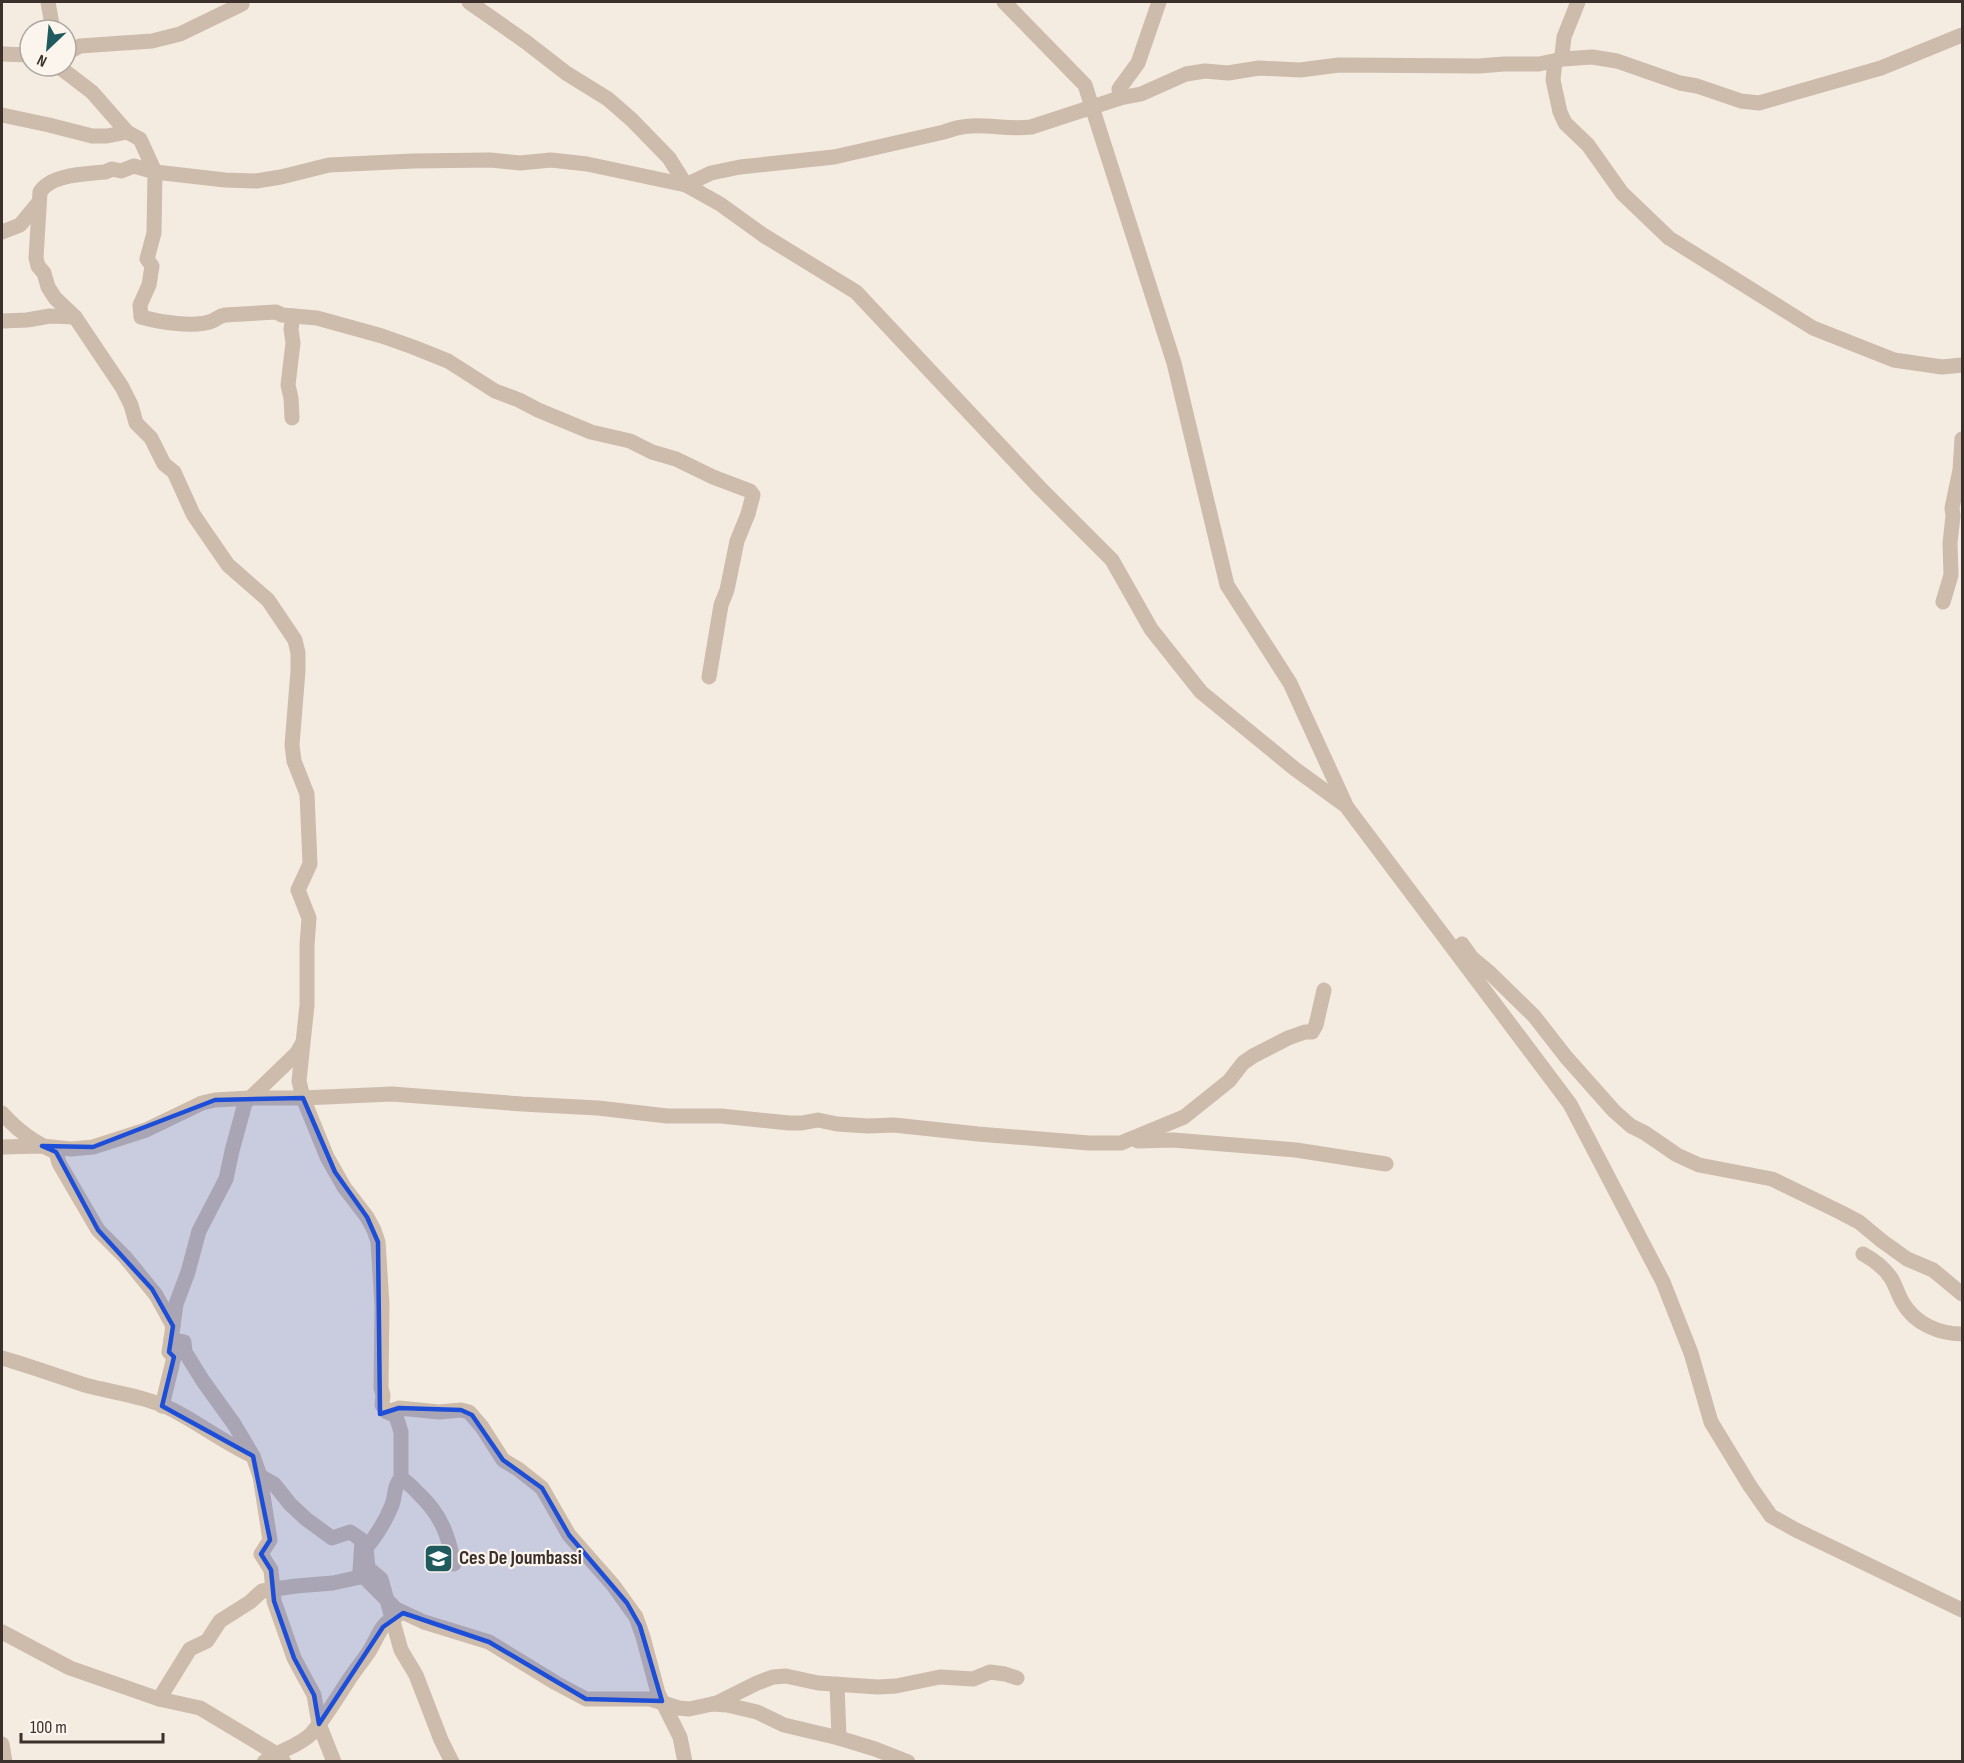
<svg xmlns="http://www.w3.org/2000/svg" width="1964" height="1763" viewBox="0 0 1964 1763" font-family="'Sofia Sans Condensed',sans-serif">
	<rect width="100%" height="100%" fill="#f4ebe1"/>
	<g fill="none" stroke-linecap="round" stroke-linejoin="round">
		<g stroke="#cdbbac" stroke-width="15">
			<path d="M 48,2 L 53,30"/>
			<path d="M 469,2 L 526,42 L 566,73 L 608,99 L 632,120 L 669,158 L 686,185 L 720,204 L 763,235 L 856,292 L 1040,488 L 1112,560 L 1151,629 L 1201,692 L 1295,769 L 1346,806 L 1570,1104 L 1663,1282 L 1691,1353 L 1711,1422 L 1750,1486 L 1771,1516 L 1796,1530 L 1962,1610"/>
			<path d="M 1004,2 L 1085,85 L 1174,363 L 1227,585 L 1290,683 L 1345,803"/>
			<path d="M 2,54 L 30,55"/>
			<path d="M 66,59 L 69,52 L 80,46 L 152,41 L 180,34 L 242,4"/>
			<path d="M 1559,60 L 1562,55 L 1564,37 L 1578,2"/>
			<path d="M 1555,61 L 1553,80 L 1560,112 L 1565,123 L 1588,145 L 1622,193 L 1669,238 L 1813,328 L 1894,360 L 1942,367 L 1962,365"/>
			<path d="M 58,66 L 92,92 L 127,132 L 140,139 L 155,172 L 225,180 L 256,181 L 281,177 L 329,165 L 413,161 L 490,160 L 520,163 L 551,160 L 587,164 L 686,185 L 711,173 L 740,167 L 834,157 L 944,132 C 976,119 1000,131 1031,127 L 1120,98 L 1141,94 L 1186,74 L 1205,71 L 1228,73 L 1259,68 L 1300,70 L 1339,65 L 1479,66 L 1504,64 L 1539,64 L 1563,59 L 1592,57 L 1617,61 L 1680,83 L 1697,86 L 1741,101 L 1759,103 L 1881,68 L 1962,35"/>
			<path d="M 1120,98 L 1119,89 L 1138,63 L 1159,2"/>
			<path d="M 2,115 L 49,125 L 92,136 L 107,136 L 127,132"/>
			<path d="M 2,232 L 20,225 L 39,202"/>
			<path d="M 2,321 L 27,320 L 50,316 L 75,317"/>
			<path d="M 292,418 L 291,398 L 288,385 L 293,343 L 291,329 L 293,316"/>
			<path d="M 1943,602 L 1951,575 L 1950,543 L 1953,516 L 1952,508 L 1960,470 L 1962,439"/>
			<path d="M 1462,944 L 1472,958 L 1490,973 L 1534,1016 L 1566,1057 L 1614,1111 L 1631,1126 L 1645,1133 L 1677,1155 L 1699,1165 L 1772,1179 L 1840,1212 L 1859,1222 L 1882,1241 L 1907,1259 L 1933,1270 L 1962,1294"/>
			<path d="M 2,1113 C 17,1130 34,1143 56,1152 L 59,1163 L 98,1230 L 125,1257 L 156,1295 L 173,1326 L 171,1339 L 184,1342 L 185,1352 L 203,1381 L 234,1424 L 253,1456 L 260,1476 L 274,1484 L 290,1504 L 306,1519 L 332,1538 L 350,1532 L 362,1540 L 360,1570 L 367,1580 L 396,1609 L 424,1622 L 489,1642 L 556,1683 L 586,1699 L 650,1699 L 679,1708 L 689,1709 L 717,1703 L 757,1683 L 773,1677 L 786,1676 L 818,1683 L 878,1687 L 896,1686 L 940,1677 L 973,1679 L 990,1672 L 1005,1674 L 1017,1678"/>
			<path d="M 1138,1141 L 1173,1140 L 1296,1150 L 1386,1164"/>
			<path d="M 2,1147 L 42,1146 L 71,1149 L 93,1147 L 146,1130 L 202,1103 L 215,1100 L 250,1098 L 303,1098 L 392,1094 L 522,1104 L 598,1108 L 667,1116 L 721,1116 L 789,1123 L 802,1123 L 818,1120 L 837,1124 L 868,1126 L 894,1125 L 978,1134 L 1089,1143 L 1121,1143 L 1184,1117 L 1229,1081 L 1243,1063 L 1253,1056 L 1288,1038 L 1305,1032 L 1312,1032 L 1316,1025 L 1324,990"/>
			<path d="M 1863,1254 C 1874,1260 1884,1267 1891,1278 C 1896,1286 1898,1295 1903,1303 C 1915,1324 1940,1334 1962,1334"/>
			<path d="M 173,1326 L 176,1304 L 188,1272 L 199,1231 L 226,1179 L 232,1151 L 245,1103 L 297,1053 L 302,1044"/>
			<path d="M 2,1358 C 30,1366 57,1376 85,1385 C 114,1393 145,1396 173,1410 C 200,1424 225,1443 253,1456"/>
			<path d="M 162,1406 L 174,1357 L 169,1352 L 171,1339"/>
			<path d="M 387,1412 L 399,1408 L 439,1412 L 461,1410 L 469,1412 L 482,1427 L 503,1460 L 518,1469 L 542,1488 L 569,1535 L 613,1585 L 636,1617 L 643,1637 L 658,1693 L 680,1737 L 685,1762"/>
			<path d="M 260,1476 L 270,1540 L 261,1554 L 271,1570 L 274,1601 L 294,1658 L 314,1695 L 319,1724 L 334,1762"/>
			<path d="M 401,1478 C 393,1487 396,1495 392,1505 C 386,1520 376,1536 366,1548 L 368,1568 L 381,1579 L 401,1650 L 416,1675 L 441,1740 L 452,1762"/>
			<path d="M 454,1564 C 448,1534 441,1515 419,1494 C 413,1488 408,1482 401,1478 L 401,1432 L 396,1416 L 387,1412 L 382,1405 L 383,1395 L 381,1388 L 382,1305 L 378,1242 L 374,1230 L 367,1217 L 344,1187 L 327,1157 L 303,1098 L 299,1081 L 307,1005 L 307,945 L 309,918 L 298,890 L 310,864 L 307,794 L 294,761 L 292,745 L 298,671 L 298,653 L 295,640 L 268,600 L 228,565 L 208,536 L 193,514 L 174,472 L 164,464 L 151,438 L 136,423 L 131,405 L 122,387 L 75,317 L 55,298 L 48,287 L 44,273 L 38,266 L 36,258 L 40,192 C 51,174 86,174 105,172 L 112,169 L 121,171 L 134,166 L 155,172 L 154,233 L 147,259 L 152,266 L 149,285 L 140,305 L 141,317 C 159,322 195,328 212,321 C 217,319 219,316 225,315 L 276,312 L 282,315 L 317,318 L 382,336 L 413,347 L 448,361 L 495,391 L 519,400 L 538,410 L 591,432 L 630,441 L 652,452 L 676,459 L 713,477 L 750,491 L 753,495 L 748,514 L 737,541 L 727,590 L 721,605 L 709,677"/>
			<path d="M 2,1632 L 70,1668 L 159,1699 L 200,1708 L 275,1753 L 284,1762"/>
			<path d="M 837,1684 L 839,1738 L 875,1749 L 908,1762"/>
			<path d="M 159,1699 L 190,1649 L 207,1641 L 220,1621 L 250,1602 L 262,1591 L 296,1586 L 333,1583 L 365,1576"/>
			<path d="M 712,1704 L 727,1705 L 757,1712 L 784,1725 L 839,1738"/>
			<path d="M 2,1744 L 5,1762"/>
			<path d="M 264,1762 C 279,1750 298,1747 311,1734 C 326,1717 336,1699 348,1681 C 355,1670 363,1661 370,1650 C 379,1635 380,1624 398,1615"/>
		</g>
	</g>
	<path fill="#1d4ed8" fill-opacity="0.2" stroke="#1d4ed8" stroke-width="4.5" stroke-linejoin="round" d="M 303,1098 L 335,1172 L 367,1217 L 378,1242 L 380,1414 L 399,1408 L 461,1410 L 472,1415 L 503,1460 L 542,1488 L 569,1535 L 627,1603 L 640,1626 L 662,1701 L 586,1699 L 489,1642 L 403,1613 L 383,1627 L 319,1724 L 314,1695 L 294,1658 L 274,1601 L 271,1570 L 261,1554 L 270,1540 L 253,1456 L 162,1406 L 174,1357 L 169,1352 L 173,1326 L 152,1289 L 98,1230 L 56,1152 L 42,1146 L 93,1147 L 215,1100 Z"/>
	<defs>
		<symbol id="school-square" viewBox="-11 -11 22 22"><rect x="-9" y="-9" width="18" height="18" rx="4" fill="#1f5a5e" stroke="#fbf5ee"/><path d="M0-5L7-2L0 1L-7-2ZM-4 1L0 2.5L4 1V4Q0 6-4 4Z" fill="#fff"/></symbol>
	</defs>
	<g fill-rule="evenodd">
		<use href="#school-square" x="422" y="1542" width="33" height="33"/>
	</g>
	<g text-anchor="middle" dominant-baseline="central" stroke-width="4.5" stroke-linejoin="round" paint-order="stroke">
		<g font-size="20" font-weight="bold" fill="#3b302b" stroke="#fbf5ee" text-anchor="start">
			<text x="459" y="1558">Ces De Joumbassi</text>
		</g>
	</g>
	<rect width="1964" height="1763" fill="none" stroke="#3b302b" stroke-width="6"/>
	<g transform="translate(48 48) rotate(206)"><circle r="28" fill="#fbf5ee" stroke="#aea6a0" stroke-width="1.5"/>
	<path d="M0-4.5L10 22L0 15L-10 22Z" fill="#1f5a5e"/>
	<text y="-9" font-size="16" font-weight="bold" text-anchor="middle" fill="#3b302b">N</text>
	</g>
	<path d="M21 1733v9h142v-9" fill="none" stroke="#3b302b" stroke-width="3"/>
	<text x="30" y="1733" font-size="18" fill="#3b302b" stroke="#fbf5ee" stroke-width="4.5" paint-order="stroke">100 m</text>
</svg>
